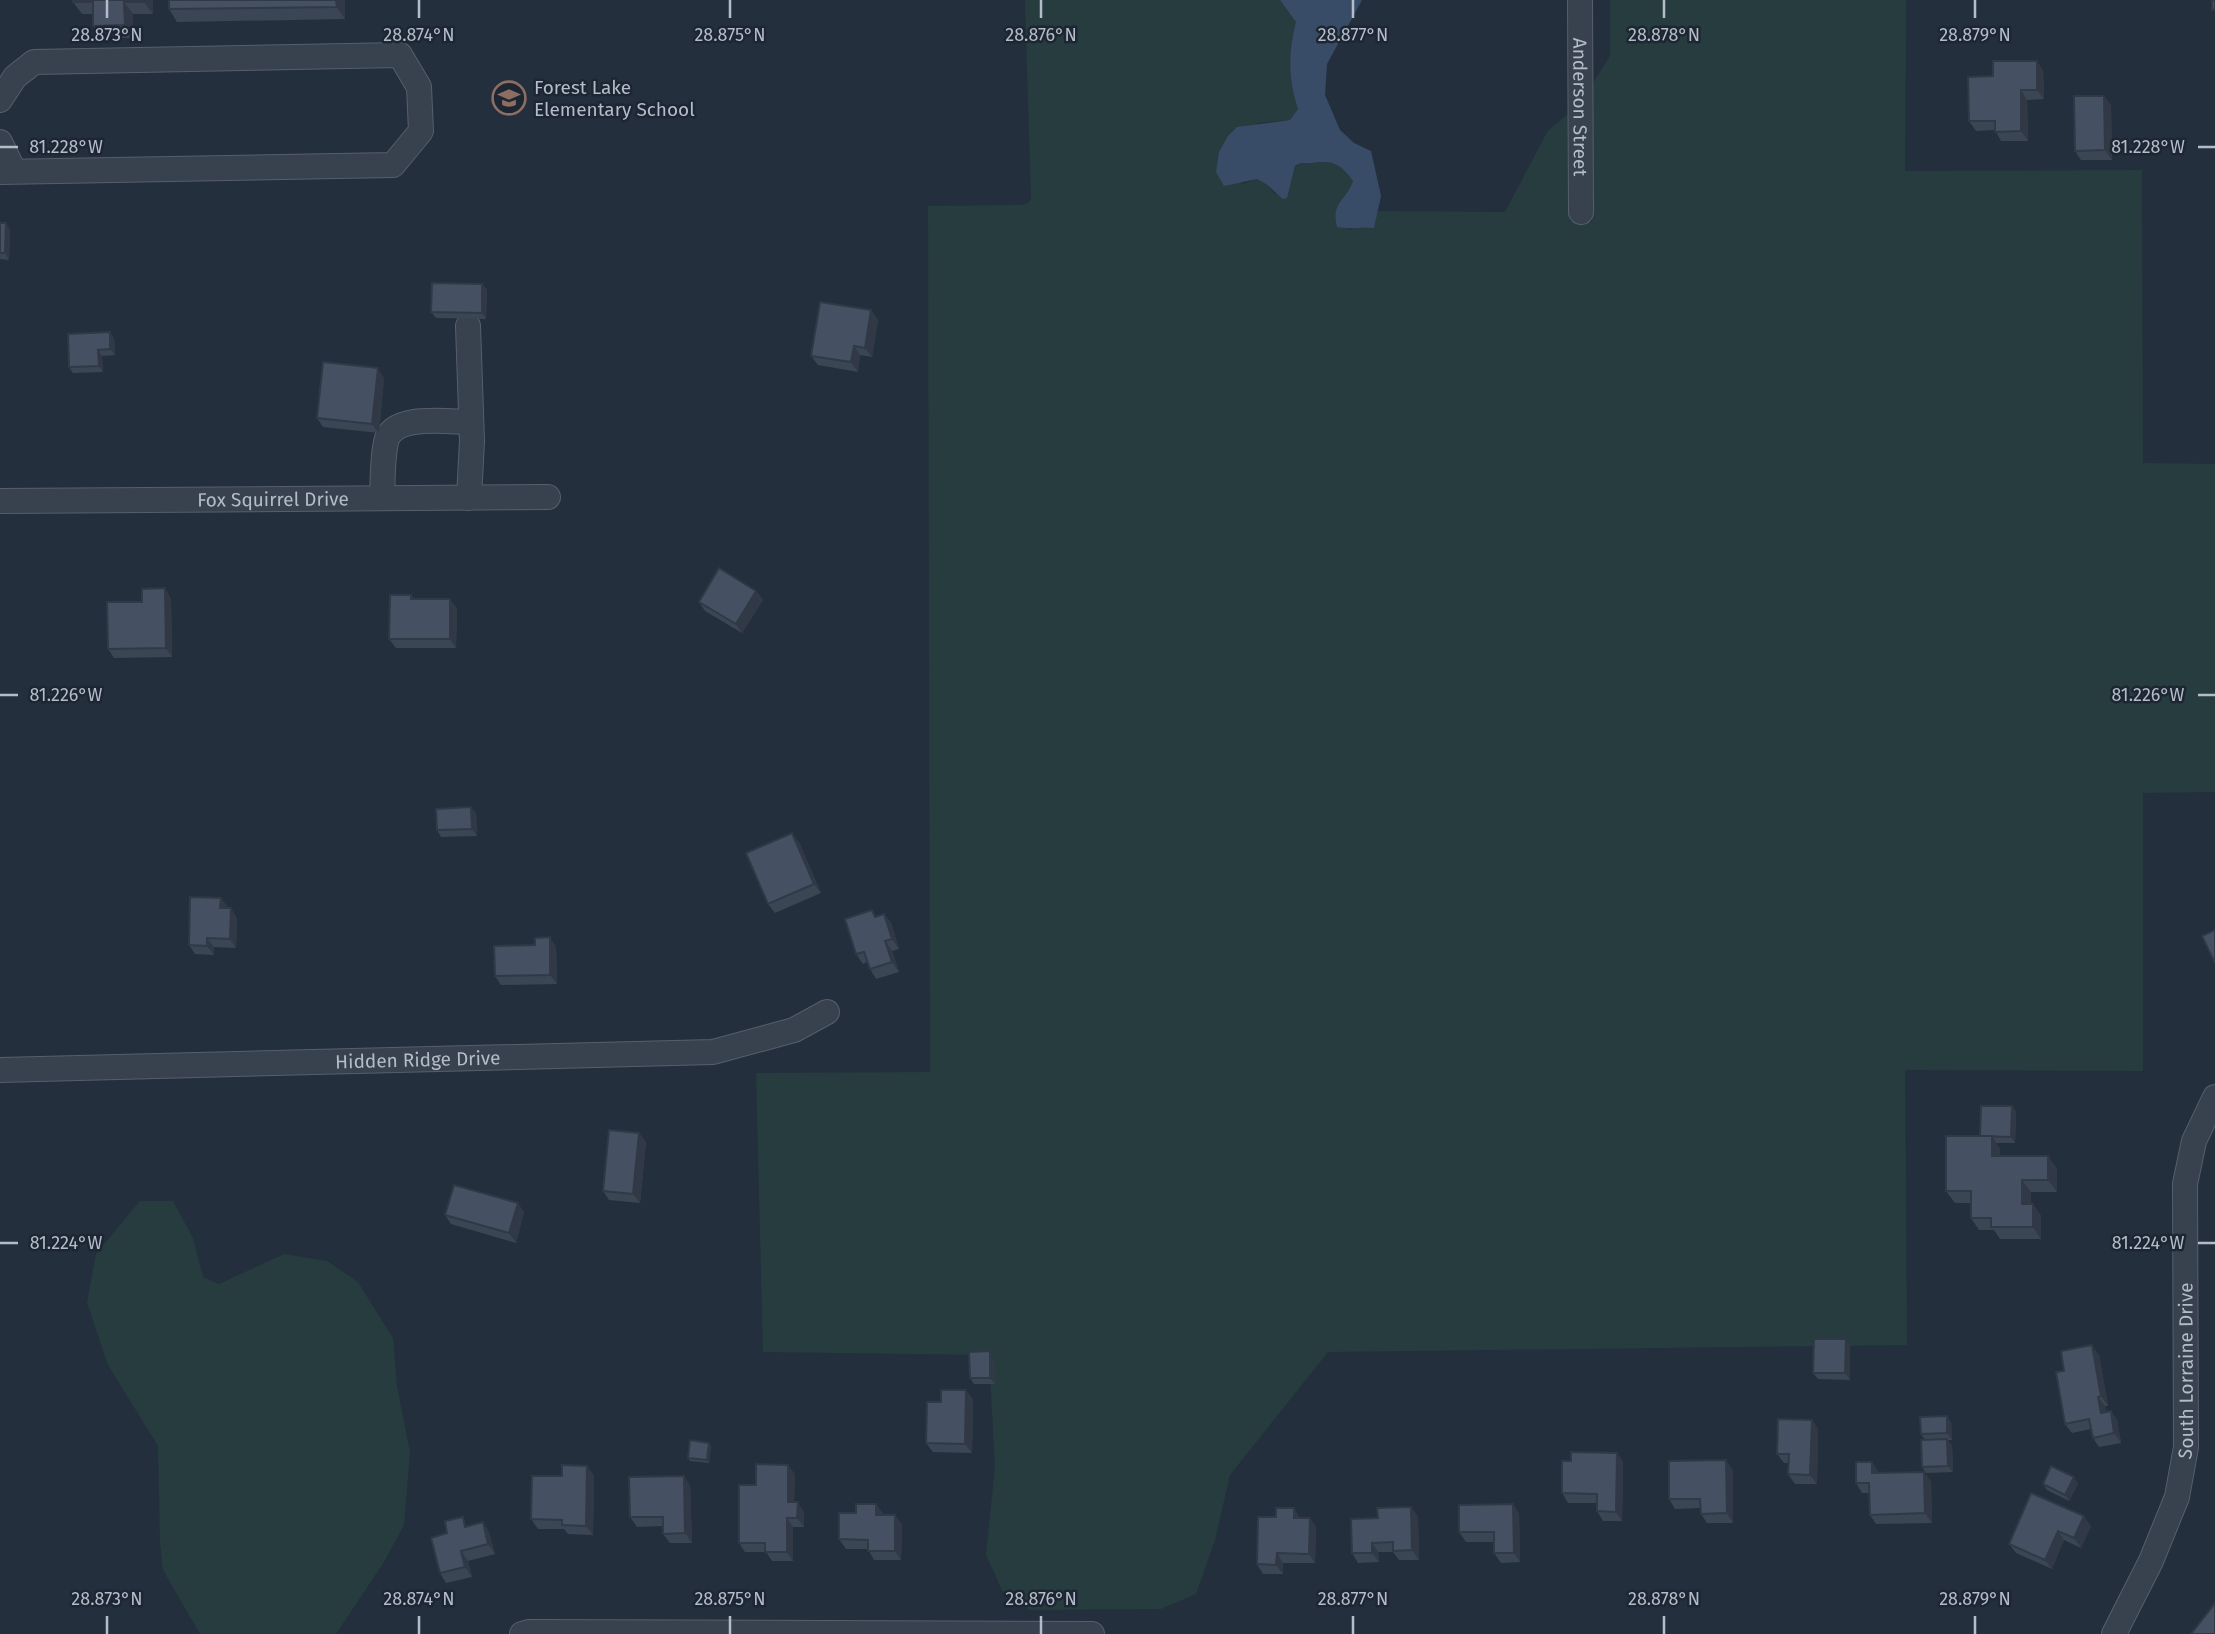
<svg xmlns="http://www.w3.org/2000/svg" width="2215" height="1634" viewBox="0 0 2215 1634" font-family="'Fira Sans',sans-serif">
	<rect width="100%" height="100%" fill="#242f3e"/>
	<g fill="#263c3f">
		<path d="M 1025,0 L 1280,0 L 1297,22 C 1288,52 1288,79 1298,109 L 1290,120 L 1257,123 L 1242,184 L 1257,179 L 1266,184 L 1275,194 L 1292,180 L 1295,167 C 1301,163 1305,164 1312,163 C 1335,160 1340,163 1354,181 L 1349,193 L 1340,202 L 1348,230 L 1363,226 L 1374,228 L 1377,211 L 1505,212 L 1547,132 L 1570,112 L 1570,221 L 1592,222 L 1591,86 L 1610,56 L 1610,0 L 1906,0 L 1905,171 L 2142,170 L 2143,463 L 2215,464 L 2215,792 L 2143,793 L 2143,1071 L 1905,1070 L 1907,1345 L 1328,1352 L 1230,1475 L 1215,1540 L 1196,1594 L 1161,1609 L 1030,1610 L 1002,1590 L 986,1555 L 995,1467 L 990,1375 L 987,1355 L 763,1352 L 756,1073 L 930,1072 L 928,206 L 1022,205 L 1028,203 L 1031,199 Z"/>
		<path d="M 140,1201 L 173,1201 L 193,1238 L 203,1277 L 219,1284 L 284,1254 L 327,1261 L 358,1282 L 393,1338 L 397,1386 L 410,1453 L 404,1525 L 384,1562 L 336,1634 L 200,1634 L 163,1570 L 160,1543 L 158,1446 L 108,1365 L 87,1302 L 96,1254 Z"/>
	</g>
	<path fill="#394c67" d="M 1280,0 L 1362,0 L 1327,64 L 1325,95 L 1340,130 L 1354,143 L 1371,151 L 1381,196 L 1374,228 C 1361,226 1350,230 1337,227 C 1331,201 1346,202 1353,181 C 1341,164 1333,160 1312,163 C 1305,164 1301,162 1295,166 L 1287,198 L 1283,199 L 1266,184 L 1257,179 L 1224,186 L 1216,172 L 1219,152 L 1228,136 L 1237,127 L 1290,120 L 1298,109 C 1288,79 1288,53 1296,22 Z"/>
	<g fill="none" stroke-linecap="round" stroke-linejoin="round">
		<defs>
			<g id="minor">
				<path id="s1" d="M 1580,0 L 1581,212"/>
				<path d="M 0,100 L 15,77 L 34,62 L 400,55 L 419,87 L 421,131 L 393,165 L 0,172"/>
				<path d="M 0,142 L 14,171"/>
				<path d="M 468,326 L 472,441 L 469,498"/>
				<path d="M 382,498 C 383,480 382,460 386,442 C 392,413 448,422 471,422"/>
				<path id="s2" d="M 0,501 L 548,497"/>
				<path id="s3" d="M 0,1070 L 713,1052 L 794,1030 L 827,1012"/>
				<path d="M 522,1634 L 529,1632 L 1092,1634"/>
				<path id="s4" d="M 2114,1634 L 2151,1561 L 2177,1497 L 2186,1447 L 2185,1184 L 2194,1141 L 2215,1097"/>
			</g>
		</defs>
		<use href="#minor" stroke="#565f6c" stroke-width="26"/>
		<use href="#minor" stroke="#38414e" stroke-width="24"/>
	</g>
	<g fill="#3b4654">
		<path d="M 73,0 L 153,0 L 153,14 L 133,14 L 133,38 L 101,38 L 93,26 L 93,14 L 82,14 L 73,2 Z"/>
		<path d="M 169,0 L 345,0 L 345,19 L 177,22 L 169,9 Z"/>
		<path d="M 2043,70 L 2044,99 L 2027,100 L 2028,141 L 2001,141 L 1995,130 L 1976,131 L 1969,121 L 1993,76 Z"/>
		<path d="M 2104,96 L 2111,105 L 2112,160 L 2081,160 L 2075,151 Z"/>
		<path d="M 0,223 L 6,223 L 10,230 L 9,260 L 0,259 Z"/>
		<path d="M 482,284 L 487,290 L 486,319 L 436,318 L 431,312 Z"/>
		<path d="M 871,310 L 878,320 L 872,357 L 860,355 L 858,372 L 818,365 L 811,356 Z"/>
		<path d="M 114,338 L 115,355 L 102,356 L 103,372 L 73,373 L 69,367 Z"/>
		<path d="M 384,378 L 379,433 L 323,427 L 317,418 Z"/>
		<path d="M 756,591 L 763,600 L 742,633 L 705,611 L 699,602 Z"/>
		<path d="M 411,595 L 414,599 L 450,599 L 457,609 L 456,648 L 396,648 L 389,639 Z"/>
		<path d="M 171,598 L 172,657 L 114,658 L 108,649 L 142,602 Z"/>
		<path d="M 476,813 L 477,836 L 441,837 L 437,830 Z"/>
		<path d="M 799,842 L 821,893 L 775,913 L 768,904 Z"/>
		<path d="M 228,907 L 237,918 L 236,948 L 214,947 L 214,955 L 195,954 L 189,945 Z"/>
		<path d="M 884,914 L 891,923 L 899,949 L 892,951 L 899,972 L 876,979 L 870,969 L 867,962 L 863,964 L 856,954 L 877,916 Z"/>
		<path d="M 535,945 L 556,947 L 557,984 L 501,985 L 495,976 Z"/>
		<path d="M 2012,1106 L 2016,1112 L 2015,1143 L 1996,1143 L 2000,1149 L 2000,1156 L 2048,1156 L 2057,1169 L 2057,1192 L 2031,1192 L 2031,1204 L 2033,1204 L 2041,1216 L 2041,1239 L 2000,1239 L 1994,1230 L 1979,1230 L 1971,1218 L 1971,1203 L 1955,1203 L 1946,1191 L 1981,1136 Z"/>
		<path d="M 639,1133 L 646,1142 L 640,1203 L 609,1200 L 603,1191 Z"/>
		<path d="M 524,1212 L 516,1243 L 451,1224 L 445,1215 Z"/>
		<path d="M 1850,1345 L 1850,1380 L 1818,1379 L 1813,1373 Z"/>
		<path d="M 2099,1355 L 2108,1406 L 2105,1406 L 2106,1412 L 2111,1411 L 2117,1420 L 2121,1443 L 2099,1447 L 2093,1438 L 2091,1429 L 2072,1433 L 2065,1424 L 2064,1371 Z"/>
		<path d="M 994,1358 L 995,1384 L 974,1384 L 970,1378 Z"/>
		<path d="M 966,1390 L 973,1400 L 972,1453 L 933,1452 L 926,1443 L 941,1402 Z"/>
		<path d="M 1812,1420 L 1818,1429 L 1817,1484 L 1795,1484 L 1788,1474 L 1789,1463 L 1784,1463 L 1777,1454 Z"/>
		<path d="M 1951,1422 L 1952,1440 L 1948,1440 L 1952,1446 L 1953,1472 L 1926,1473 L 1922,1467 L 1925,1440 L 1921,1434 Z"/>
		<path d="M 709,1443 L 711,1446 L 709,1463 L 690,1461 L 688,1458 Z"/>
		<path d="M 1617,1453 L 1623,1462 L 1622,1521 L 1603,1521 L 1597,1511 L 1597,1503 L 1568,1503 L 1562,1493 L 1571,1461 Z"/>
		<path d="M 1733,1470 L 1733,1523 L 1707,1523 L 1701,1514 L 1700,1508 L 1675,1509 L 1669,1499 Z"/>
		<path d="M 1879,1472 L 1879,1473 L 1924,1472 L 1931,1482 L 1932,1523 L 1876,1524 L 1870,1515 L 1869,1493 L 1862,1493 L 1856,1483 Z"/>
		<path d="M 795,1474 L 794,1502 L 804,1512 L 804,1527 L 793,1527 L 793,1561 L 772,1561 L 766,1552 L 745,1552 L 739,1543 L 756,1485 Z"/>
		<path d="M 594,1475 L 593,1535 L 568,1534 L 564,1529 L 538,1529 L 531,1519 L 562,1476 Z"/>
		<path d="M 2043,1484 L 2078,1484 L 2069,1501 L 2047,1490 Z"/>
		<path d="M 690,1485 L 692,1543 L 670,1543 L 663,1534 L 663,1526 L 637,1527 L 630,1517 Z"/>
		<path d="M 2031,1493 L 2091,1526 L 2081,1548 L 2064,1540 L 2052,1569 L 2016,1553 L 2009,1544 Z"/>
		<path d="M 876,1504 L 883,1515 L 902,1524 L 901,1560 L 874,1560 L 868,1549 L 846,1549 L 839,1539 L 856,1513 Z"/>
		<path d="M 1513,1504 L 1519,1514 L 1520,1562 L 1501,1563 L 1494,1553 L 1494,1542 L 1466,1542 L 1459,1532 Z"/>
		<path d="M 1411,1507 L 1418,1517 L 1419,1560 L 1399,1560 L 1393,1552 L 1378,1552 L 1379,1562 L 1358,1563 L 1352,1553 L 1378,1518 Z"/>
		<path d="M 1300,1518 L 1310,1518 L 1316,1527 L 1315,1563 L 1283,1563 L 1283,1574 L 1263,1574 L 1257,1564 Z"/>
		<path d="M 469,1526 L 489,1532 L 495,1554 L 468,1561 L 472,1577 L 446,1583 L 440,1573 L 447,1533 Z"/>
	</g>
	<g fill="#303945">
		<path d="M 144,0 L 153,0 L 153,14 L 144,2 Z"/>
		<path d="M 336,0 L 345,0 L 345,19 L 337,7 Z"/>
		<path d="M 124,2 L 133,14 L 133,38 L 125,25 Z"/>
		<path d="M 2037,61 L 2043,70 L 2044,99 L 2037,90 Z"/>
		<path d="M 2021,90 L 2027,100 L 2028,141 L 2021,131 Z"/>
		<path d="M 2104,96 L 2111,105 L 2112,160 L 2105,150 Z"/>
		<path d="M 6,223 L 10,230 L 9,260 L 5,253 Z"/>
		<path d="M 482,284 L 487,290 L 486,319 L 482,313 Z"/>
		<path d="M 871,310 L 878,320 L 872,357 L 865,348 Z"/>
		<path d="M 110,332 L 114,338 L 115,355 L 110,349 Z"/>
		<path d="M 854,346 L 860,355 L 858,372 L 851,362 Z"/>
		<path d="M 98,350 L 102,356 L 103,372 L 99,366 Z"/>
		<path d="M 378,368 L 384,378 L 379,433 L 372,424 Z"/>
		<path d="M 165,588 L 171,598 L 172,657 L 166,648 Z"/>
		<path d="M 756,591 L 763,600 L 742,633 L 736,624 Z"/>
		<path d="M 450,599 L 457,609 L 456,648 L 450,639 Z"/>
		<path d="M 471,807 L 476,813 L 477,836 L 472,829 Z"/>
		<path d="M 792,833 L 799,842 L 821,893 L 814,884 Z"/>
		<path d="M 221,898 L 228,907 L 227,917 L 220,908 Z"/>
		<path d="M 231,908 L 237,918 L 236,948 L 230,939 Z"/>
		<path d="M 884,914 L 891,923 L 899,949 L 892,939 Z"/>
		<path d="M 550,937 L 556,947 L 557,984 L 550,975 Z"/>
		<path d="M 207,938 L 214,947 L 214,955 L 207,946 Z"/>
		<path d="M 885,941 L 892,951 L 899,972 L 892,962 Z"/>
		<path d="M 2012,1106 L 2016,1112 L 2015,1143 L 2011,1137 Z"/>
		<path d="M 639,1133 L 646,1142 L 640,1203 L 633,1194 Z"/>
		<path d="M 1992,1136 L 2000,1149 L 2000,1169 L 1992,1156 Z"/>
		<path d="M 2048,1156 L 2057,1169 L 2057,1192 L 2048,1180 Z"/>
		<path d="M 2022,1180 L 2031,1192 L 2031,1216 L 2022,1204 Z"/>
		<path d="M 518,1203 L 524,1212 L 516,1243 L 509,1233 Z"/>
		<path d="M 2033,1204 L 2041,1216 L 2041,1239 L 2033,1227 Z"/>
		<path d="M 1846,1339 L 1850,1345 L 1850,1380 L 1845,1373 Z"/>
		<path d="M 2092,1345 L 2099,1355 L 2108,1406 L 2101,1396 Z"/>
		<path d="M 990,1351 L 994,1358 L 995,1384 L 990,1378 Z"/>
		<path d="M 966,1390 L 973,1400 L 972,1453 L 965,1444 Z"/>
		<path d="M 2098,1397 L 2105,1406 L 2108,1422 L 2101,1413 Z"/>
		<path d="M 2111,1411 L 2117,1420 L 2121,1443 L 2114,1433 Z"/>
		<path d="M 1947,1416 L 1951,1422 L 1952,1440 L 1947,1433 Z"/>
		<path d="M 1812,1420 L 1818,1429 L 1817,1484 L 1810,1475 Z"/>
		<path d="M 1947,1439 L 1952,1446 L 1953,1472 L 1948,1466 Z"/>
		<path d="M 709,1443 L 711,1446 L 709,1463 L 707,1460 Z"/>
		<path d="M 1617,1453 L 1623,1462 L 1622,1521 L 1616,1512 Z"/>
		<path d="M 1726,1460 L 1733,1470 L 1733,1523 L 1727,1513 Z"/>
		<path d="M 1872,1462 L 1879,1472 L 1879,1483 L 1872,1473 Z"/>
		<path d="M 788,1465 L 795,1474 L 794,1511 L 788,1502 Z"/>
		<path d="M 587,1466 L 594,1475 L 593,1535 L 586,1526 Z"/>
		<path d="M 1924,1472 L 1931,1482 L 1932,1523 L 1925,1513 Z"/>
		<path d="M 684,1476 L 690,1485 L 692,1543 L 685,1533 Z"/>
		<path d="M 2074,1477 L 2078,1484 L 2069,1501 L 2065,1495 Z"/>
		<path d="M 798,1502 L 804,1512 L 804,1527 L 797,1518 Z"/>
		<path d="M 876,1504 L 883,1513 L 883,1524 L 876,1515 Z"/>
		<path d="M 1513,1504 L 1519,1514 L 1520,1562 L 1514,1553 Z"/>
		<path d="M 1411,1507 L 1418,1517 L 1419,1560 L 1412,1550 Z"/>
		<path d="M 1294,1508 L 1300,1518 L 1294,1518 Z"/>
		<path d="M 895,1515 L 902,1524 L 901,1560 L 895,1551 Z"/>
		<path d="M 2084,1516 L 2091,1526 L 2081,1548 L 2074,1538 Z"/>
		<path d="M 787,1518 L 793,1527 L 793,1561 L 787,1552 Z"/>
		<path d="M 1310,1518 L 1316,1527 L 1315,1563 L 1309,1554 Z"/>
		<path d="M 483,1522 L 489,1532 L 495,1554 L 488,1544 Z"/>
		<path d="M 2058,1531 L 2064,1540 L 2052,1569 L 2045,1560 Z"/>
		<path d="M 1372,1543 L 1378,1552 L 1379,1562 L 1372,1553 Z"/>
		<path d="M 461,1551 L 468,1561 L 472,1577 L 465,1567 Z"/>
		<path d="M 1277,1553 L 1283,1563 L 1283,1574 L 1276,1565 Z"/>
	</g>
	<g fill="#455162" stroke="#303945" stroke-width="2">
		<path d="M 73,0 L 144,0 L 144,2 L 124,2 L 125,25 L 93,26 L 93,2 L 73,2 Z"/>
		<path d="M 169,0 L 336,0 L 337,7 L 169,9 Z"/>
		<path d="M 2212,0 L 2215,0 L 2215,9 L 2212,10 Z"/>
		<path d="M 1993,61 L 2037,61 L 2037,90 L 2021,90 L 2021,131 L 1995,132 L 1995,121 L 1969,121 L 1968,77 L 1993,76 Z"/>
		<path d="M 2074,96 L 2104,96 L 2105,150 L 2075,151 Z"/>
		<path d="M 0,223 L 6,223 L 5,253 L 0,253 Z"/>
		<path d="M 432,283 L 482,284 L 482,313 L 431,312 Z"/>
		<path d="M 820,302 L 871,310 L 865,348 L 854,346 L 851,362 L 811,356 Z"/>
		<path d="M 110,332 L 110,349 L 98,350 L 99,366 L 69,367 L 68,334 Z"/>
		<path d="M 323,362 L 378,368 L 372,424 L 317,418 Z"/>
		<path d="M 719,568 L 756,591 L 736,624 L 699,602 Z"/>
		<path d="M 165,588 L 166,648 L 108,649 L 107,602 L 142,602 L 142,589 Z"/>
		<path d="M 390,595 L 411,595 L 411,599 L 450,599 L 450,639 L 389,639 Z"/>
		<path d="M 471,807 L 472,829 L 437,830 L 436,809 Z"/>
		<path d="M 792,833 L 814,884 L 768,904 L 746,853 Z"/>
		<path d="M 190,897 L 221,898 L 220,908 L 231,908 L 230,939 L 207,938 L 207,946 L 189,945 Z"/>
		<path d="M 872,910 L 875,917 L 884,914 L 892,939 L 885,941 L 892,962 L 870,969 L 864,952 L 856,954 L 845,919 Z"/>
		<path d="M 2215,930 L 2215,963 L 2202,936 Z"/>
		<path d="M 550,937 L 550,975 L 495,976 L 494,946 L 535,945 L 535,938 Z"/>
		<path d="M 1981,1106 L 2012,1106 L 2011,1137 L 1980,1136 Z"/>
		<path d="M 609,1130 L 639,1133 L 633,1194 L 603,1191 Z"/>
		<path d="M 1946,1136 L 1992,1136 L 1992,1156 L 2048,1156 L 2048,1180 L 2022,1180 L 2022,1204 L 2033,1204 L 2033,1227 L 1991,1227 L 1991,1218 L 1971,1218 L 1971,1191 L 1946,1191 Z"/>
		<path d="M 454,1185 L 518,1203 L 509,1233 L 445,1215 Z"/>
		<path d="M 1814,1339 L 1846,1339 L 1845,1373 L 1813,1373 Z"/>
		<path d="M 2092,1345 L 2101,1396 L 2098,1397 L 2101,1413 L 2111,1411 L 2114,1433 L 2093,1438 L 2089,1419 L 2065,1424 L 2056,1372 L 2064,1371 L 2061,1351 Z"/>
		<path d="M 990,1351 L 990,1378 L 970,1378 L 969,1352 Z"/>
		<path d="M 941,1390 L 966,1390 L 965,1444 L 926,1443 L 927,1402 L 941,1402 Z"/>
		<path d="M 1947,1416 L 1947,1433 L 1921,1434 L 1920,1417 Z"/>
		<path d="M 1778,1419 L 1812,1420 L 1810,1475 L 1788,1474 L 1789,1454 L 1777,1454 Z"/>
		<path d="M 1947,1439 L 1948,1466 L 1922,1467 L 1921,1440 Z"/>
		<path d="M 690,1440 L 709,1443 L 707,1460 L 688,1458 Z"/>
		<path d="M 1571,1452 L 1617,1453 L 1616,1512 L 1597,1511 L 1597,1494 L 1562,1493 L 1562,1461 L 1571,1461 Z"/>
		<path d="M 1726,1460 L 1727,1513 L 1701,1514 L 1700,1499 L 1669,1499 L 1669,1461 Z"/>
		<path d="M 1856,1462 L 1872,1462 L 1872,1473 L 1924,1472 L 1925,1513 L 1870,1515 L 1869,1483 L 1856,1483 Z"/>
		<path d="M 756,1464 L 788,1465 L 788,1502 L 798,1502 L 797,1518 L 787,1518 L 787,1552 L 765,1552 L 765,1543 L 739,1543 L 739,1485 L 756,1485 Z"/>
		<path d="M 562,1465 L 587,1466 L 586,1526 L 562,1525 L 562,1520 L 531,1519 L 532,1476 L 562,1476 Z"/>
		<path d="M 2051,1466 L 2074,1477 L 2065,1495 L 2043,1484 Z"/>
		<path d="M 684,1476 L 685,1533 L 663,1534 L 663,1517 L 630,1517 L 629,1477 Z"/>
		<path d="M 2031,1493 L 2084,1516 L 2074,1538 L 2058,1531 L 2045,1560 L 2009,1544 Z"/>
		<path d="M 856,1504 L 876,1504 L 876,1515 L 895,1515 L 895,1551 L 868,1551 L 868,1540 L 839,1539 L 839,1513 L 856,1513 Z"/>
		<path d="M 1513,1504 L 1514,1553 L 1494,1553 L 1494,1532 L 1459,1532 L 1459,1505 Z"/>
		<path d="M 1411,1507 L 1412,1550 L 1393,1551 L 1393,1542 L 1372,1543 L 1372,1553 L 1352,1553 L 1351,1519 L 1378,1518 L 1377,1508 Z"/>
		<path d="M 1276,1508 L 1294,1508 L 1294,1518 L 1310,1518 L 1309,1554 L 1277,1553 L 1276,1565 L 1257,1564 L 1258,1517 L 1276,1517 Z"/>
		<path d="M 463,1517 L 465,1527 L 483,1522 L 488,1544 L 461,1551 L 465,1567 L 440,1573 L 431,1538 L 447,1533 L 445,1521 Z"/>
		<path d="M 2215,1603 L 2215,1634 L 2191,1634 Z"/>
	</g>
	<path fill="none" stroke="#b4bcc9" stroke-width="2.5" d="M 107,0 L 107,18M 419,0 L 419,18M 730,0 L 730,18M 1041,0 L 1041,18M 1353,0 L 1353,18M 1664,0 L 1664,18M 1975,0 L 1975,18M 0,147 L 18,147M 2198,147 L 2215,147M 0,695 L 18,695M 2198,695 L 2215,695M 0,1243 L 18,1243M 2198,1243 L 2215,1243M 107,1616 L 107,1634M 419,1616 L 419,1634M 730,1616 L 730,1634M 1041,1616 L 1041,1634M 1353,1616 L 1353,1634M 1664,1616 L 1664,1634M 1975,1616 L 1975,1634"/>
	<defs>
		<symbol id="school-ring" viewBox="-11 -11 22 22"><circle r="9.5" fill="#1d2633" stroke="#8d6e63" stroke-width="1.5"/><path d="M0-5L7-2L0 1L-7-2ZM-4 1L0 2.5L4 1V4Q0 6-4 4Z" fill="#8d6e63"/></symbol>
	</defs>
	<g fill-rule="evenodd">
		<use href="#school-ring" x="490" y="79" width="38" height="38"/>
	</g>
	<g text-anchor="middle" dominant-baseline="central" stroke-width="5" stroke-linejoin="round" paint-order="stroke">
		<g font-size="19" fill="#b4bcc9" stroke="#1d2633" text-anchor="start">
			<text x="534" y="87">Forest Lake<tspan x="534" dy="22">Elementary School</tspan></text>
		</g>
		<g font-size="19" fill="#b4bcc9" stroke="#1d2633">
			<text stroke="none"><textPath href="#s1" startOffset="107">Anderson Street</textPath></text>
			<text stroke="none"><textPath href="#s2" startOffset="273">Fox Squirrel Drive</textPath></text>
			<text stroke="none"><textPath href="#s3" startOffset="418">Hidden Ridge Drive</textPath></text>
			<text stroke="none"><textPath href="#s4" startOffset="278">South Lorraine Drive</textPath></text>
		</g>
	</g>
	<g font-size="18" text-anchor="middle" fill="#b4bcc9" stroke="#1d2633" stroke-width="5" stroke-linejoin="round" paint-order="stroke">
		<text x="107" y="41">28.873°N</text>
		<text x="419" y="41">28.874°N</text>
		<text x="730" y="41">28.875°N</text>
		<text x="1041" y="41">28.876°N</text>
		<text x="1353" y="41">28.877°N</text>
		<text x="1664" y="41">28.878°N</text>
		<text x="1975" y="41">28.879°N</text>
		<text x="2148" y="153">81.228°W</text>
		<text x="66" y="153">81.228°W</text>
		<text x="2148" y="701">81.226°W</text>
		<text x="66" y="701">81.226°W</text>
		<text x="2148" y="1249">81.224°W</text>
		<text x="66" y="1249">81.224°W</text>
		<text x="107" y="1605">28.873°N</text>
		<text x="419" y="1605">28.874°N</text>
		<text x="730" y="1605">28.875°N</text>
		<text x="1041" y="1605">28.876°N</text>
		<text x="1353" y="1605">28.877°N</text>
		<text x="1664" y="1605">28.878°N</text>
		<text x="1975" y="1605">28.879°N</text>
	</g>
</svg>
